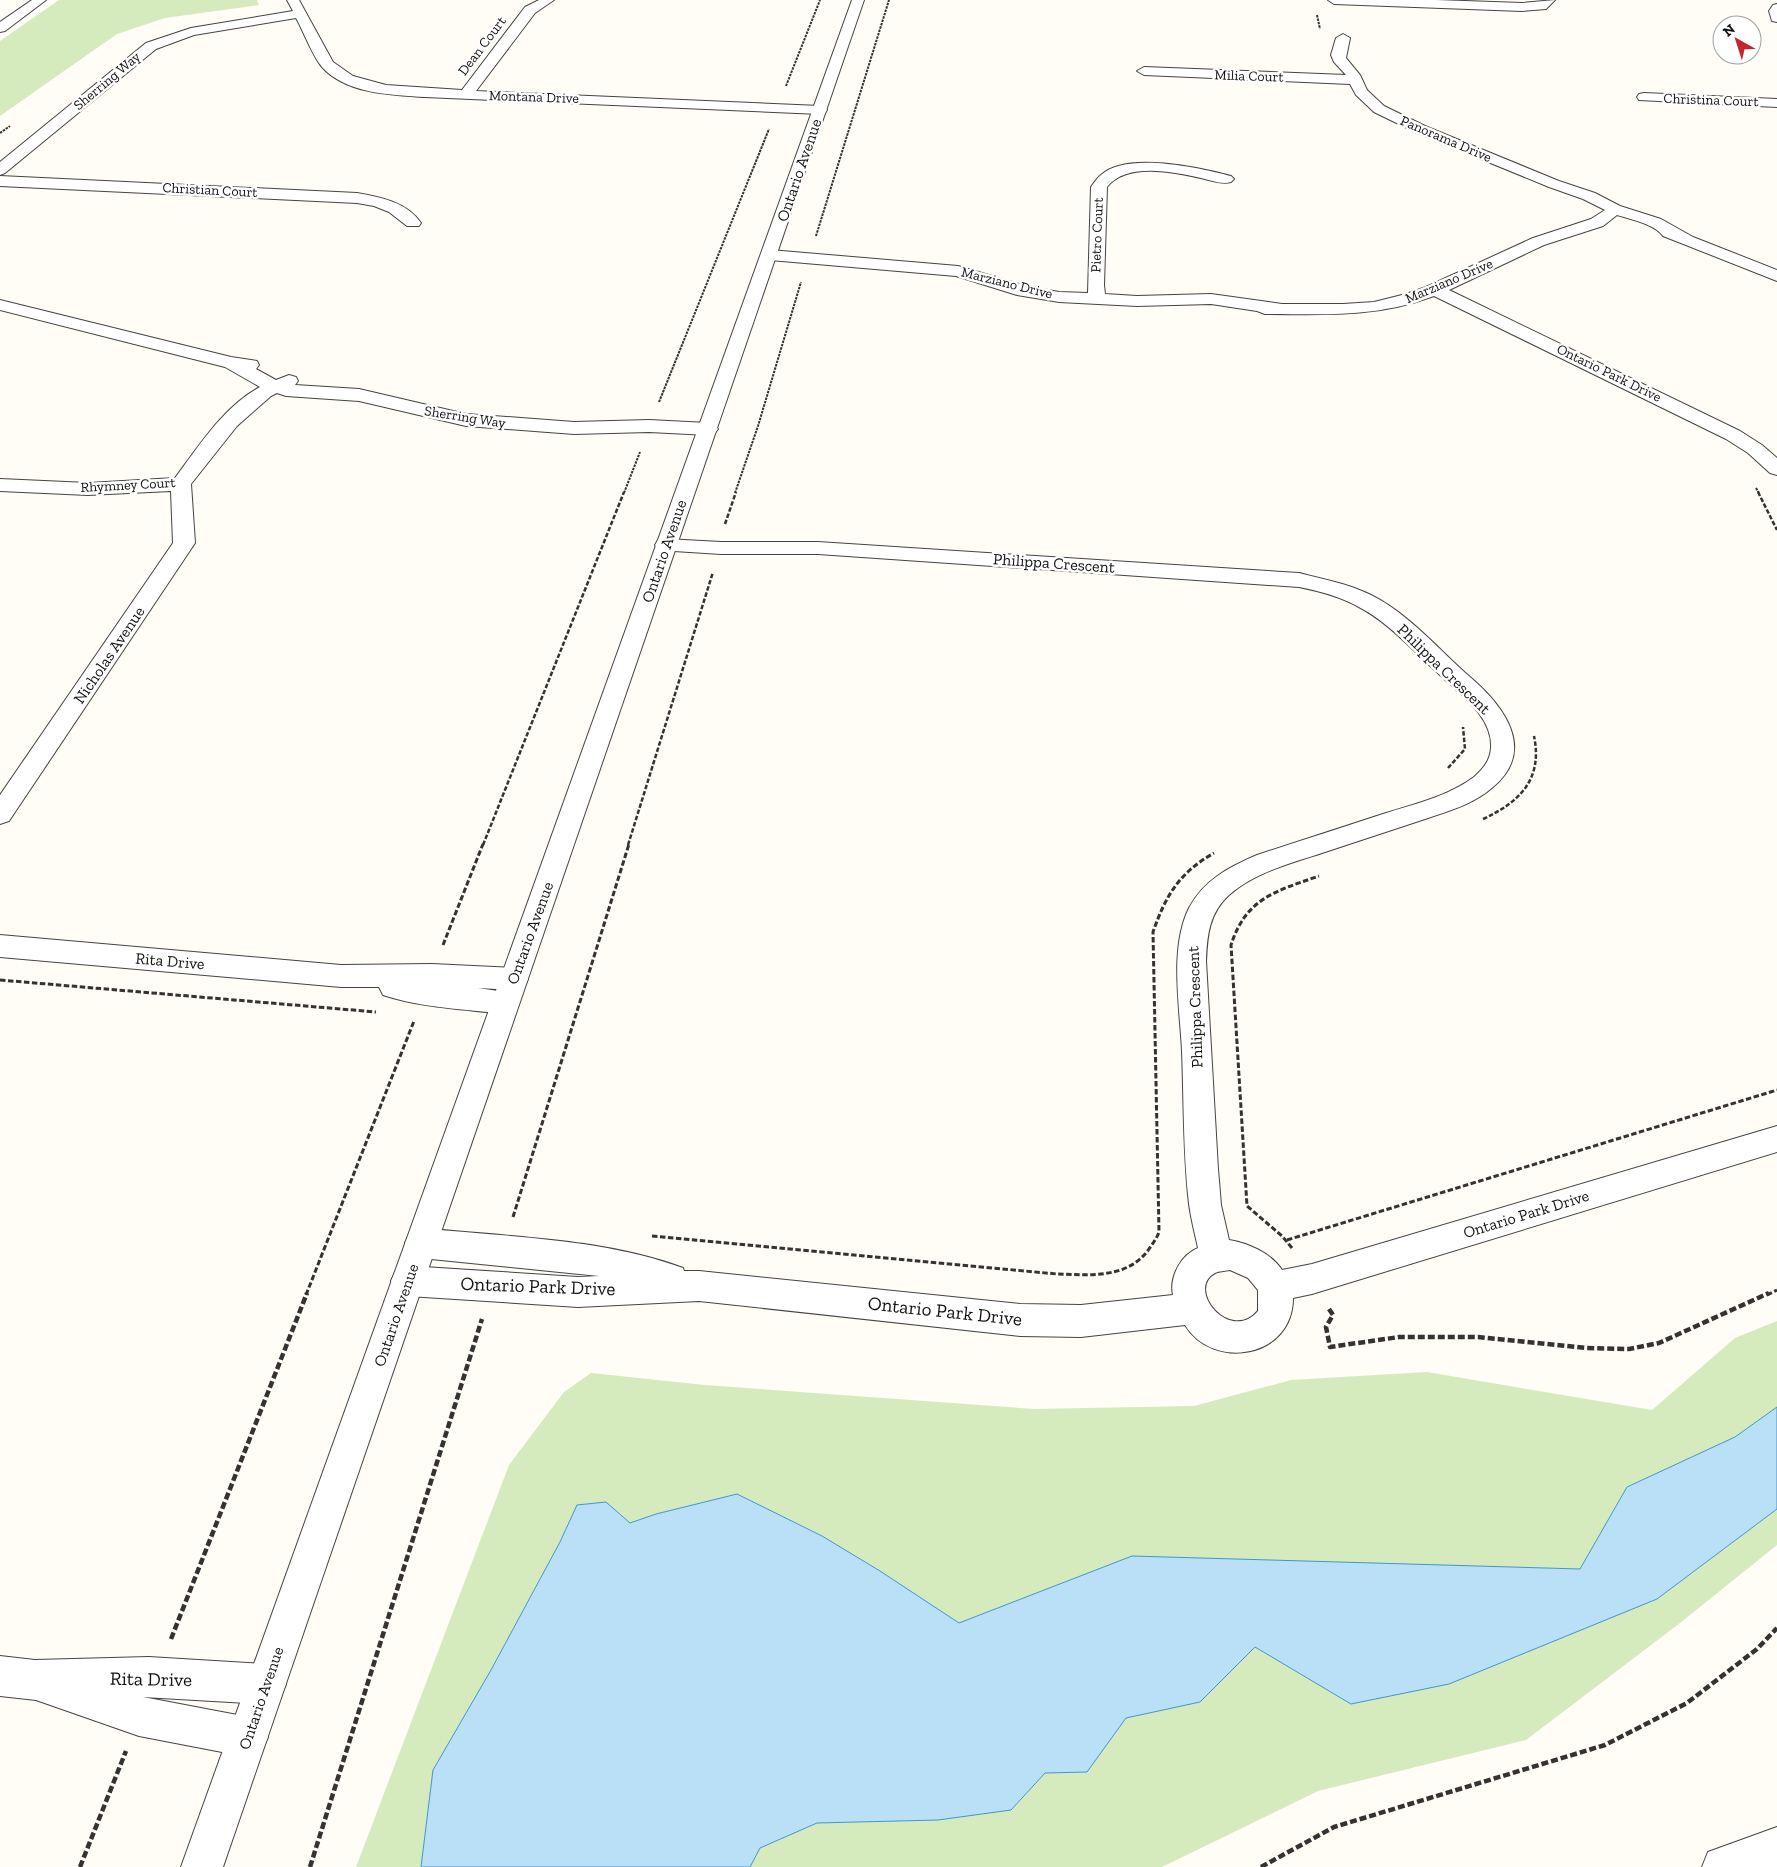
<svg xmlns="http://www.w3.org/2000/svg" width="1777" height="1867" viewBox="0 0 1777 1867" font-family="'Zilla Slab',serif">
	<rect width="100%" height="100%" fill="#fffdf5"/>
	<g fill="#d5ebbd">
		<path d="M 59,0 L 257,0 L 259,5 L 165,18 L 117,34 L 0,116 L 0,41 Z"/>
		<path d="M 1777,1321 L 1777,1407 L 1735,1437 L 1627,1487 L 1580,1569 L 1132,1556 L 959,1623 L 880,1571 L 822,1536 L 737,1494 L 656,1514 L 630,1523 L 606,1502 L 577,1505 L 560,1542 L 491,1670 L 433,1770 L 421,1867 L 356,1867 L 509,1465 L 564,1392 L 591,1373 L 705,1385 L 1034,1409 L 1194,1406 L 1291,1380 L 1427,1372 L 1652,1410 L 1735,1338 Z"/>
		<path d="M 1777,1509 L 1777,1545 L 1680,1623 L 1526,1740 L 1318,1791 L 1162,1867 L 750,1867 L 759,1848 L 817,1823 L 938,1820 L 1011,1810 L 1045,1773 L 1087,1772 L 1126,1718 L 1200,1702 L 1255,1647 L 1351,1704 L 1657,1599 Z"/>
	</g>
	<path fill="#b9e0f7" stroke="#3f96cf" d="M 1777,1407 L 1777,1509 L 1657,1599 L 1449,1684 L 1351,1704 L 1255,1647 L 1200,1702 L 1126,1718 L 1087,1772 L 1045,1773 L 1011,1810 L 938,1820 L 817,1823 L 760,1848 L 750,1867 L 421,1867 L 433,1770 L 491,1670 L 560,1542 L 577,1505 L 606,1502 L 630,1523 L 656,1514 L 737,1494 L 822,1536 L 880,1571 L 959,1623 L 1132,1556 L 1580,1569 L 1627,1487 L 1735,1437 Z"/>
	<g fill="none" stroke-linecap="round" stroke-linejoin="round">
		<defs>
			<g id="minor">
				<path d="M 32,0 L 46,0 L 5,31 L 0,32 L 0,22 Z"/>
				<path d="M 287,0 L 299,0 L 333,62 L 353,76 L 386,85 L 462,90 L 525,7 L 539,0 L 554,0 L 535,13 L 476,91 L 820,106 L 825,107 L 827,110 L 825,113 L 820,114 L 425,97 C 392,95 346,94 322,67 C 312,55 304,32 296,18 L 194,35 L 156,49 L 5,173 L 0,175 L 0,162 L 146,43 L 191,28 L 293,11 Z"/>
				<path d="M 1328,0 L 1436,0 L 1522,3 L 1555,0 L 1546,9 L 1522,11 L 1334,4 Z"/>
				<path d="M 1777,4 L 1777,22 L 1772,21 L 1769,11 L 1773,5 Z"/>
				<path d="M 1343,34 L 1350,38 L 1346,58 L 1360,75 L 1367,90 L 1384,106 L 1425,126 L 1559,181 L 1595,193 L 1620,206 L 1661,219 L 1693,237 L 1777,270 L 1777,281 L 1663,236 C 1654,224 1633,220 1617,215 L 1603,226 L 1544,245 L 1449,290 L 1740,431 L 1762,445 L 1777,458 L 1777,475 L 1770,473 L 1748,453 L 1726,439 L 1434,296 C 1375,318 1326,314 1265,314 L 1257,311 L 1211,304 L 1137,306 L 1059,302 L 1017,295 L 956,276 L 770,260 L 764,259 L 762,255 L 764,251 L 770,250 L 958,266 L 1026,286 L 1059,292 L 1088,293 L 1091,187 C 1094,183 1097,178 1101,175 C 1126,151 1201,168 1231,176 L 1234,179 L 1231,182 C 1222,185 1210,180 1201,178 C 1173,172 1127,162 1107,187 L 1104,285 L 1105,294 L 1137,296 L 1211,294 L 1282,304 L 1343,304 L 1374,302 L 1406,294 L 1426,287 L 1533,238 L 1591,219 L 1605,210 L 1583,199 L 1549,187 L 1415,132 L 1374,112 L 1356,95 L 1350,84 L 1144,75 L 1137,71 L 1144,67 L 1346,75 L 1334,62 L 1331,55 L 1336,38 Z"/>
				<path d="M 1644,93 L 1777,99 L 1777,107 L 1639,100 L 1637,97 L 1639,94 Z"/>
				<path d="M 0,176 L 357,193 C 380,197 407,202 421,223 L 419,226 L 407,226 L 389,212 L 374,206 L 357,203 L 0,186 Z"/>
				<path d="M 0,300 L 231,357 L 257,361 L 259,365 L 256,369 L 276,380 L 289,375 L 296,377 L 298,381 L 295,385 L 359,389 L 466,414 L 574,422 L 649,420 L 708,423 L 715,425 L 718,429 L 715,433 L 708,435 L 649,432 L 574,434 L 466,426 L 359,401 L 286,396 L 277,393 L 271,396 L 237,426 L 191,484 L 195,543 L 9,821 L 0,824 L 0,795 L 173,543 L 171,491 L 88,495 L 0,491 L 0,479 L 88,483 L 175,478 C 199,446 224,406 260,387 L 225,367 L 0,310 Z"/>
				<path d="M 666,539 L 721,542 L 818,542 L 1299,573 C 1323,579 1349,584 1371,595 C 1409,614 1439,650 1470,677 C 1504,706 1537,750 1493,787 C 1474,804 1449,811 1425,819 C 1392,830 1358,841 1325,852 C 1292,863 1255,872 1229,895 C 1209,913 1207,936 1206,961 L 1218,1169 L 1221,1205 L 1229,1240 C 1248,1243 1271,1253 1282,1270 L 1312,1264 L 1777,1126 L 1777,1152 L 1312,1294 L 1293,1298 C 1293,1358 1213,1371 1185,1325 L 1081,1337 L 1020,1336 L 699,1301 L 578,1307 L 408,1296 L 396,1292 L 391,1281 L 396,1270 L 408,1266 L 578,1277 L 599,1276 L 421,1258 L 410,1253 L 405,1243 L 410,1233 L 421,1228 C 506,1237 602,1238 683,1268 L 684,1271 L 699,1271 L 1020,1304 L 1081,1305 L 1173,1295 C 1169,1277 1181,1255 1198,1248 C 1195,1234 1191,1219 1189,1204 C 1183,1153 1184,1102 1182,1051 C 1180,1008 1169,948 1189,908 C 1204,880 1229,867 1257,855 C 1299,841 1341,828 1383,814 C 1414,804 1447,797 1474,777 C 1483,769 1490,761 1491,748 C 1493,717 1461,695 1441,676 C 1414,652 1389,622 1357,606 C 1339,596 1319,591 1299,587 L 818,554 L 721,554 L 658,550 L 655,545 L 658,540 ZM 1230,1270 L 1248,1278 L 1258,1290 L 1258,1311 C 1230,1344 1185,1289 1215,1273 C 1219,1271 1225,1271 1230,1270 Z"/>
				<path d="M 0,935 L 341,965 L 432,964 L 514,968 L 524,971 L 528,979 L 524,987 L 514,990 L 478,988 L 505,992 L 515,995 L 519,1003 L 515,1011 L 505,1014 C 465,1009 422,1008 383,995 L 379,987 L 341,987 L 0,957 Z"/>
				<path d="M 0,1656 L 35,1660 L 149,1657 L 266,1664 L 280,1670 L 286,1684 L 280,1698 L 266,1704 L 143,1697 L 248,1717 L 262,1723 L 268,1737 L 262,1751 L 248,1757 L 139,1736 L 36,1700 L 0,1696 Z"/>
				<path d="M 1777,1827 L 1777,1867 L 1702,1867 L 1708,1852 Z"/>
			</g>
			<path id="tertiary" d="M 852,0 L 864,0 L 223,1867 L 181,1867 Z"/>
		</defs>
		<use href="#minor" stroke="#444" stroke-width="2"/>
		<use href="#tertiary" stroke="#444" stroke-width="2"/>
		<g stroke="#333" stroke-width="2" stroke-dasharray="2.5 1" stroke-linecap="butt">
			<path d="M 1317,15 L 1320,29"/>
			<path d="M 786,86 L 820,0"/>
			<path d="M 0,133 L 10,126"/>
			<path d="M 816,236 L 889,0"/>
			<path d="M 659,402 L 769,129"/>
			<path d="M 1756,488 L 1759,493"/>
			<path d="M 624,493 L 640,452"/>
			<path d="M 735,493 L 758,426 L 801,282"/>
		</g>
		<g stroke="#333" stroke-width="2.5" stroke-dasharray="4.5 2" stroke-linecap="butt">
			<path d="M 1758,492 L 1777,530"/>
			<path d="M 725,524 L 736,492"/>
			<path d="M 1448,768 L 1465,749 L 1463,727"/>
			<path d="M 1483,819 C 1520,802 1543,779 1534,736"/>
			<path d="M 483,845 L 624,492"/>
			<path d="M 628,845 L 713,572"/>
		</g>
		<g stroke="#333" stroke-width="3" stroke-dasharray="5.5 2.5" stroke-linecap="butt">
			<path d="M 443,945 L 483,844"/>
			<path d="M 0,980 L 376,1012"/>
			<path d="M 513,1217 L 629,844"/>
			<path d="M 652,1236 L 1057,1274 C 1090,1275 1128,1279 1149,1249 C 1153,1243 1157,1238 1159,1232 L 1153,932 C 1166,895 1179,873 1214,853"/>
			<path d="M 1287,1240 L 1777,1090"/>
			<path d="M 1292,1248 L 1282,1236 L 1247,1206 L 1231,945 C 1246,898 1276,891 1319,876"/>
			<path d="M 306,1295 L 414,1021"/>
			<path d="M 1767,1295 L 1777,1290"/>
		</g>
		<g stroke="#333" stroke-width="4.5" stroke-dasharray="7 3" stroke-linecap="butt">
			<path d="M 1329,1309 L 1333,1315 L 1326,1327 L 1330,1347 L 1399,1337 L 1478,1337 L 1586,1348 L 1629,1349 L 1659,1343 L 1769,1293"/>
			<path d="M 171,1639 L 307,1293"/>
			<path d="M 80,1867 L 126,1751"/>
			<path d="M 310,1867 L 482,1319"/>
			<path d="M 1261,1867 L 1334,1827 L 1605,1745 L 1687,1703 L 1757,1649 L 1777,1628"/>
		</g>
		<use href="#minor" fill="#fff" fill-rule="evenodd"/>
		<use href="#tertiary" fill="#fff" fill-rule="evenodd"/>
	</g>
	<g text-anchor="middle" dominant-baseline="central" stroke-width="5" stroke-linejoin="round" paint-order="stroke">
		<g font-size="14" fill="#111" stroke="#fff">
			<text transform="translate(482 46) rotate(-53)">Dean Court</text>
			<text transform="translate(1249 76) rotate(2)">Milia Court</text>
			<text transform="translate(107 81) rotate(-40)">Sherring Way</text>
			<text transform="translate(534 97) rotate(2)">Montana Drive</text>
			<text transform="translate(1711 100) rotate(2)">Christina Court</text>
			<text transform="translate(1446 139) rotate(23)">Panorama Drive</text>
			<text transform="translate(210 190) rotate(3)">Christian Court</text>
			<text transform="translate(1097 235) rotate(-88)">Pietro Court</text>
			<text transform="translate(1449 281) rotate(-23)">Marziano Drive</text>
			<text transform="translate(1007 283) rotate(14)">Marziano Drive</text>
			<text transform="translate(1609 373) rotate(26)">Ontario Park Drive</text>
			<text transform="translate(465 417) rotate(9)">Sherring Way</text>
			<text transform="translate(128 485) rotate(-3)">Rhymney Court</text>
		</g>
		<g font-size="16" fill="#111" stroke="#fff">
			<text transform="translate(799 170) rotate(-71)">Ontario Avenue</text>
			<text transform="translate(664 551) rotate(-71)">Ontario Avenue</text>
			<text transform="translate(1054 563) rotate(4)">Philippa Crescent</text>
			<text transform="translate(109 655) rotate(-56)">Nicholas Avenue</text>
			<text transform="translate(1444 669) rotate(44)">Philippa Crescent</text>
			<text transform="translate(530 933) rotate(-70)">Ontario Avenue</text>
			<text transform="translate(170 961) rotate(5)">Rita Drive</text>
			<text transform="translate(1195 1007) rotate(-92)">Philippa Crescent</text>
			<text transform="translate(1526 1214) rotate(-17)">Ontario Park Drive</text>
			<text transform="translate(396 1315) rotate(-71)">Ontario Avenue</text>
			<text transform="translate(261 1698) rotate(-71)">Ontario Avenue</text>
		</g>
		<g font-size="19" fill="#111" stroke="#fff">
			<text transform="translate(538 1286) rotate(2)">Ontario Park Drive</text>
			<text transform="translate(945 1311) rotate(6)">Ontario Park Drive</text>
			<text transform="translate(151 1679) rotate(1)">Rita Drive</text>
		</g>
	</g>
	<g transform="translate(1737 40) rotate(321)"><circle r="24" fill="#ffffff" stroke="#a0a0a0"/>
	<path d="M0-4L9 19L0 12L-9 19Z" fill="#c4262e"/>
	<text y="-8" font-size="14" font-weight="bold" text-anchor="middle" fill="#111111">N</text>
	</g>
</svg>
